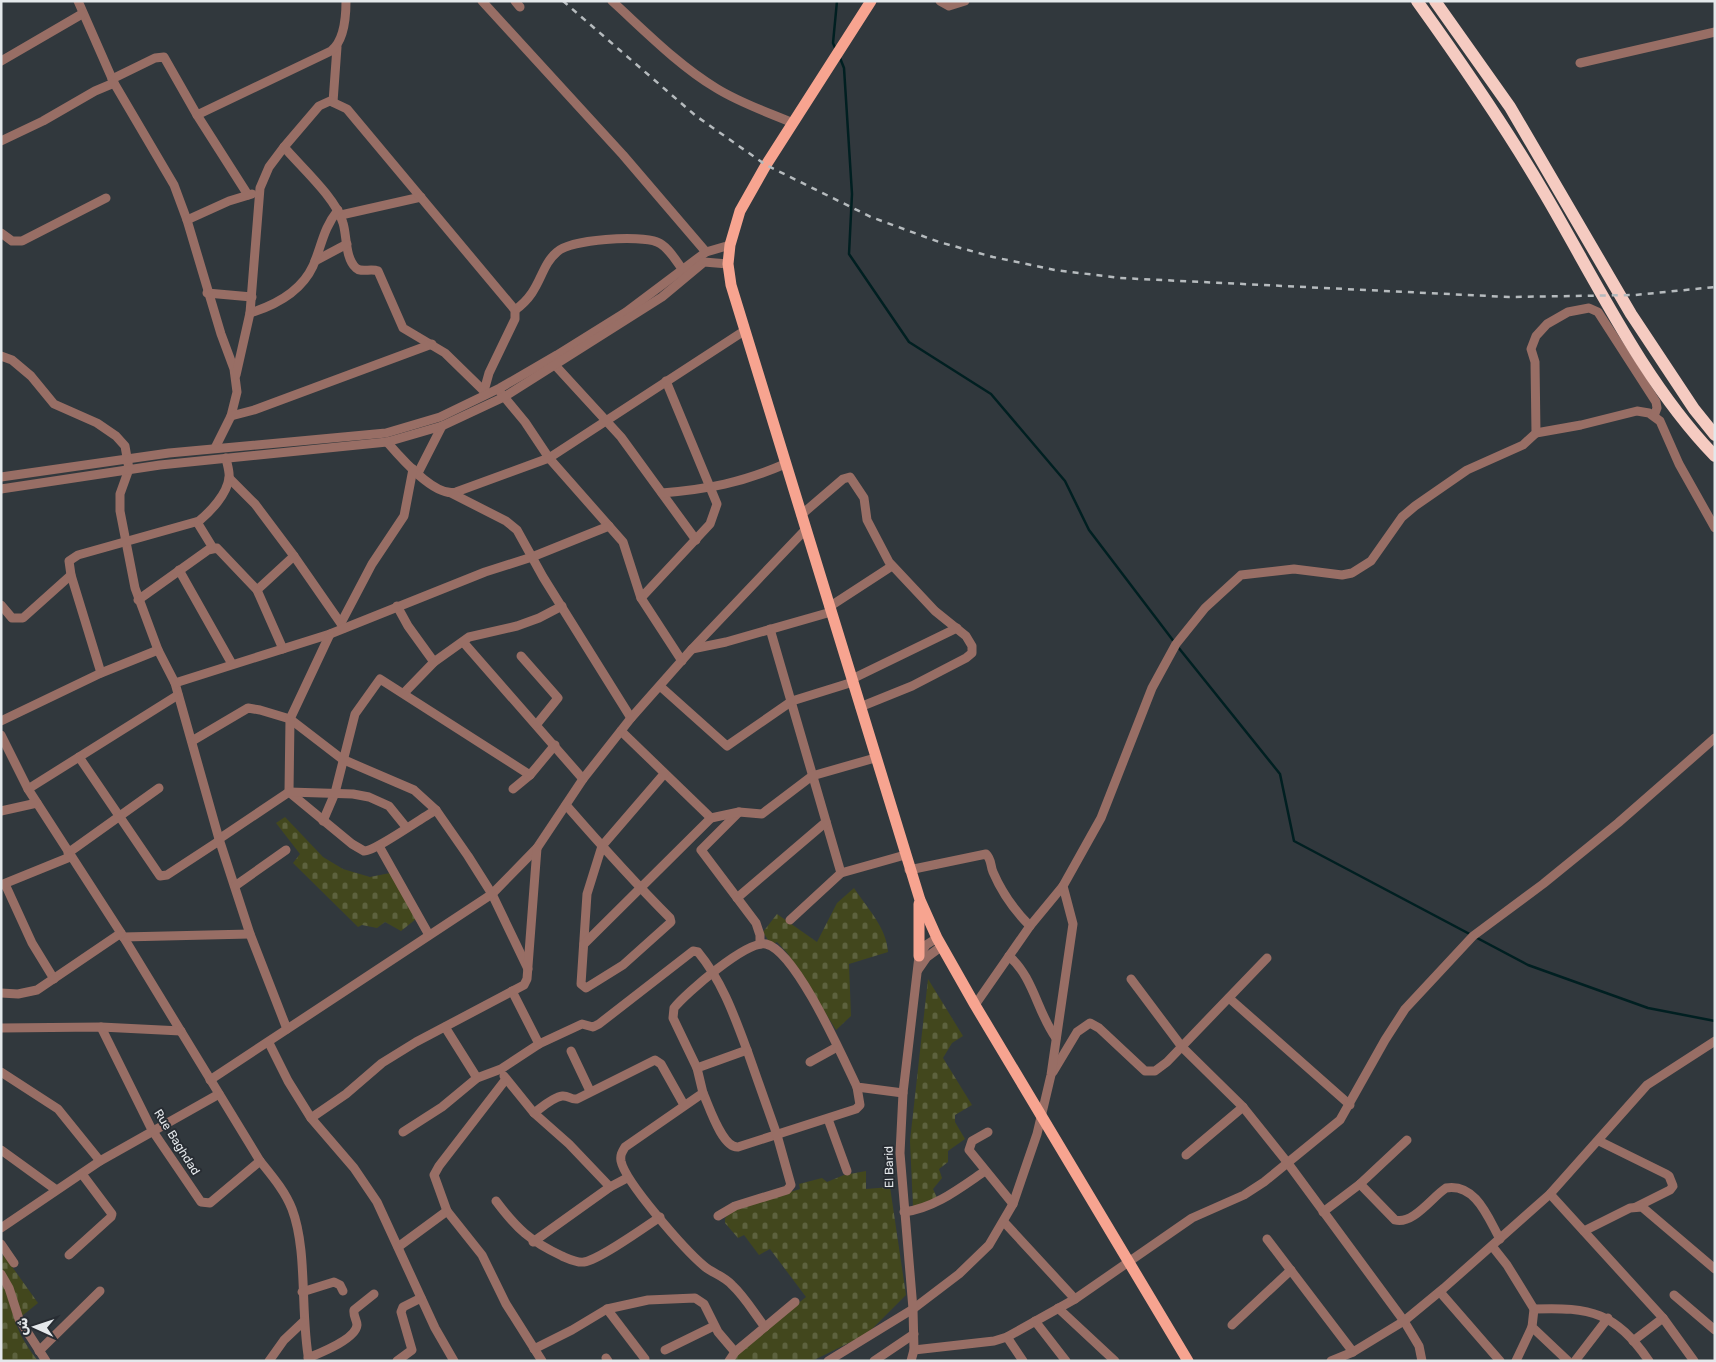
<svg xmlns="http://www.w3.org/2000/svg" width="1716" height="1362" viewBox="0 0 1716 1362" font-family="Rubik,'Noto Naskh Arabic',sans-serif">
	<defs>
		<pattern id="cemetery-stones" width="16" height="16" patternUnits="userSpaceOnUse" patternTransform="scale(1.25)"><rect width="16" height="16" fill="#42471d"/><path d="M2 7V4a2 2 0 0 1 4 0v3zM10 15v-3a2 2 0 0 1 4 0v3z" fill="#5d623e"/></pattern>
	</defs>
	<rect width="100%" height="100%" fill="#31383d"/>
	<g fill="url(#cemetery-stones)">
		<path d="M 285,817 L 323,857 L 343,869 L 370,877 L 390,873 L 416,919 L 401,931 L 385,922 L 377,928 L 362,925 L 358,927 L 293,863 L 300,854 L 276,823 Z"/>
		<path d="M 854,888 C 867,908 887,928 888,952 L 849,964 L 851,1016 L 836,1030 L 788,954 L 777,942 L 771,945 L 763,932 L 777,914 L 817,942 L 837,903 Z"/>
		<path d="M 928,979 L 963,1036 L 952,1043 L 943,1058 L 972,1105 L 955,1115 L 955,1122 L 965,1139 L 948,1151 L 948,1162 L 939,1169 L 942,1178 L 933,1189 L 938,1200 L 913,1207 L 910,1141 Z"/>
		<path d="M 866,1171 L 866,1189 L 890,1187 L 906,1295 L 867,1334 L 812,1361 L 734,1361 L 744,1347 L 806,1297 L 770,1249 L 759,1255 L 744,1235 L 738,1238 L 725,1223 L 725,1218 L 740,1205 L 761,1201 L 800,1189 L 799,1184 L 822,1178 L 827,1182 L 844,1175 Z"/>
		<path d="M 3,1254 L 38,1303 L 22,1316 L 13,1288 L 1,1267 Z"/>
		<path d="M 1,1280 C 11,1295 10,1304 15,1320 C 19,1335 29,1349 38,1361 L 1,1361 Z"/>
	</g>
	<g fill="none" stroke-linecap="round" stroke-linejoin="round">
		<g stroke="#001f21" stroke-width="2.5">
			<path d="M 836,50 L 833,43 L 837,1"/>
			<path d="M 840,58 L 844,68 L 852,194 L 849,254 L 909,342 L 991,394 L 1065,481 L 1089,530 L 1175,643"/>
			<path d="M 1178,647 L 1280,774 L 1294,841 L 1528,965 L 1648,1008 L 1715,1021"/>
		</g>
		<g stroke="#986e65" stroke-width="9">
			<path d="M 78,1 L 114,83 L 174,185 L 187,220 L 221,334 L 234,369 L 237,392 L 231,416 L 215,448"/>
			<path d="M 482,1 L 623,155 L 706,252"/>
			<path d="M 515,1 L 520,7"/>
			<path d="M 612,1 C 645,31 678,65 716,88 C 740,103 767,112 793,123"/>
			<path d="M 940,1 L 949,6 L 965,1"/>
			<path d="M 1,61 L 82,14"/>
			<path d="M 1580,63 L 1715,32"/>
			<path d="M 112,79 L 155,58 L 164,57 L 197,115 L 248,195"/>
			<path d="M 333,102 L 337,47"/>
			<path d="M 197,115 L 331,51 C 344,41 346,17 346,1"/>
			<path d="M 1,141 L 43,121 L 95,91 L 114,83"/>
			<path d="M 284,147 C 301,167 336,198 343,223 C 347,236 345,258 356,268 C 361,273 371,268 378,271 L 403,328 L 445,353 L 486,393"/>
			<path d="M 341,215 L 421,197"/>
			<path d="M 187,220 L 229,201 L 252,194"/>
			<path d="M 1,233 L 12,241 L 22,241 L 106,198"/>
			<path d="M 315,261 L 347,244"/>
			<path d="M 207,293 L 252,297"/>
			<path d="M 515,310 C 542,291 539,267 557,252 C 571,239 640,235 657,242 C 668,246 676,261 683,270"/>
			<path d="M 250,313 C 276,305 301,292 313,266 C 322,245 323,229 338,210"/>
			<path d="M 1,356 L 12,360 L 31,376 L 54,404 L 97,423 L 116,436 L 125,446 L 129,469 L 120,494 L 120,511 L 135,588 L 158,650 L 175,683 L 219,839 L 250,934 L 287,1029"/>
			<path d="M 554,364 L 621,437 L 696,540"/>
			<path d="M 236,375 L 250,313 L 260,188 L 269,167 L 284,147 L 319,106 L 330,101 L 347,109 L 515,310 L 515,319 L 489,373 L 484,391"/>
			<path d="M 501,393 L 525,422 L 549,458 L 623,542 L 641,598 L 682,661"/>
			<path d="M 231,416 L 254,410 L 432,344"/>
			<path d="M 1536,433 L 1581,425 L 1637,411 L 1649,413 L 1660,421 L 1679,464 L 1715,528"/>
			<path d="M 387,442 C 400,457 435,498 456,492 L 549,458 L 744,331"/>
			<path d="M 418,473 L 442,426"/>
			<path d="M 1,477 L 169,453 L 386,433 L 440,417 L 500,388 L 557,355 L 626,312 L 706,252 L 730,245"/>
			<path d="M 229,478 L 255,504 L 294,556 L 344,628"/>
			<path d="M 1,489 L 160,465 L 387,442 L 442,426 L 504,397 L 662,297 L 704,262 L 728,264"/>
			<path d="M 451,493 L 506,521 L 517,530 L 543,577 L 631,718"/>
			<path d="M 662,493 C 709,489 741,483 785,464"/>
			<path d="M 801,515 L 843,479 L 850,477 L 864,498 L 867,520 L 889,562 L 935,611 L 966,636 L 972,646 L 972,653 L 966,658 L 912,686 L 860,707"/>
			<path d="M 197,522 L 213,548"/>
			<path d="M 179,570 L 232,664"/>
			<path d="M 257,590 L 294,556"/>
			<path d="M 641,598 L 710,524 L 717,504 L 666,381"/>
			<path d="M 138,600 L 208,550 L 217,548 L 257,590 L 283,649"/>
			<path d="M 1,605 L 12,618 L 23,618 L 71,575"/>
			<path d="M 397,606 L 408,626 L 434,662"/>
			<path d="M 829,607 L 892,566"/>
			<path d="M 341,623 L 372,564 L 404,516 L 413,469"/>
			<path d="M 770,629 L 841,873"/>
			<path d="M 464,643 L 583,779"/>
			<path d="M 692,649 L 726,642 L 831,612"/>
			<path d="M 521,656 L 558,698 L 537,724"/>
			<path d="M 101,673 L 71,575 L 69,561 L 78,555 L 199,521 C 211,511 227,494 229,478 C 230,472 227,464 226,458"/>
			<path d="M 852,679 L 957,628"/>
			<path d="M 175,683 L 330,634 L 485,572 L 532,557 L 609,526"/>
			<path d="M 661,687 L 727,746 L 792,701 L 853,682"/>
			<path d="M 404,693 L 434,662 L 469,637 L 517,626 L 539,618 L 562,606"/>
			<path d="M 1,721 L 101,673 L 158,650"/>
			<path d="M 621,731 L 711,818"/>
			<path d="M 1,735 L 28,789 L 121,933 L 260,1161 C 272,1176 285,1191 292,1209 C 308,1251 300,1314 309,1361"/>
			<path d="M 192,741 L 248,708 L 260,710 L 290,719 L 342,759 L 414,790 L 436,810 L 468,856 L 492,894 L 528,969"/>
			<path d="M 79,757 L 160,876 L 167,875 L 219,841"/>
			<path d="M 28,789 L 178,695"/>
			<path d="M 513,789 L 530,775 L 555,745"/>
			<path d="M 289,792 L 352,844 L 364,851 C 374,852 423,817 436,810"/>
			<path d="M 289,792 L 290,719 L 330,634"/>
			<path d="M 566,805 C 600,844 634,882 670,918 L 671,922 L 623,965 L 586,988 L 581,984 L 587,894 L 602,846 L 664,774"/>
			<path d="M 1,811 L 37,803"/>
			<path d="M 739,812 L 701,850 L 756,923 L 760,935 L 760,944"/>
			<path d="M 323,821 L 335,793 L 355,714 L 380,679 L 530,775"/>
			<path d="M 219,839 L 289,792 L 353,794 L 369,797 L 389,806 L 406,827"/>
			<path d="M 379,846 L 429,935"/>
			<path d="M 68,853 L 159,788"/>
			<path d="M 909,870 L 986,854 C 992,860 990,865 993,872 C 1002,893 1015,911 1030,926"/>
			<path d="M 5,884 L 32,943 L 54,979"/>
			<path d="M 1,885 L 70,857"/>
			<path d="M 235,886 L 286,850"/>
			<path d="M 737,898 L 826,822"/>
			<path d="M 790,920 L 841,873 L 905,855"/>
			<path d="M 123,937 L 250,934"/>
			<path d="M 584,944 L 711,818 L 739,812 L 762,814 L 812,776 L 875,758"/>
			<path d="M 1009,956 C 1034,978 1037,1012 1056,1038"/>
			<path d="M 918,970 L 927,957 L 942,946"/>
			<path d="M 1131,979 L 1182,1047 L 1243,1107 L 1287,1162 L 1404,1321 L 1419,1346 L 1422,1361"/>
			<path d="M 512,991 L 539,1044"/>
			<path d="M 1,993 L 18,994 L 37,990 L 121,933"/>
			<path d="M 1229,998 L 1350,1105"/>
			<path d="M 975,1005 L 1030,926 L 1063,886"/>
			<path d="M 101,1027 L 152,1130 L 201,1202 L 210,1203 L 260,1161"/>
			<path d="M 445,1027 L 477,1078"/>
			<path d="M 1,1028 L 101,1027 L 181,1031"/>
			<path d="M 269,1043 L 288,1081 L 311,1118 L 354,1168 L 377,1202 L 435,1328 L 454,1361"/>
			<path d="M 571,1051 L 590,1091"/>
			<path d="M 810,1062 L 837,1047"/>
			<path d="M 697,1068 L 673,1018 L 674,1008 C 686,993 747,940 766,944 C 796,951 843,1058 857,1087 L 903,1093"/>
			<path d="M 1,1072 L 58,1109 L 100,1161"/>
			<path d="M 1053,1072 L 1077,1032 L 1090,1023 L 1099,1028 L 1145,1071 L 1155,1071 L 1167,1062 L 1267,958"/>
			<path d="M 504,1076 L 534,1113 L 569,1144 L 610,1187"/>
			<path d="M 506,1079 L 439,1166 L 434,1175 L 447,1211 L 482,1255 L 506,1304 L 542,1361"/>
			<path d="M 210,1080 L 492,894 L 537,848 L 583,779 L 631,718 L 692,649 L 806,529"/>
			<path d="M 703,1093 C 709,1106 722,1148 738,1147 L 856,1109 L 860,1105 L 857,1087"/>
			<path d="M 534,1113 C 541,1108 553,1097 562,1096 C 568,1095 571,1100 577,1099 L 655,1060 L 661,1064 L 684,1105"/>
			<path d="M 311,1118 L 346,1094 L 382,1063 L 416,1042 L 524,985 L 527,979 L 537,848"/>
			<path d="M 828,1119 L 847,1171"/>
			<path d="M 403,1132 L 442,1107 L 477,1078 L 501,1069 L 539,1044 L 582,1024 L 593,1027 L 599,1024 L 693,951 L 698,952 C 722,981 734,1015 747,1050 L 697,1068 L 703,1093 L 625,1147 C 622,1152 620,1155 621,1161 C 625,1182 685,1250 704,1266 C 712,1273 724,1276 732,1285 C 745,1297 754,1313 765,1327"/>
			<path d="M 988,1132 L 972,1141 L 969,1150 L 1013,1204"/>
			<path d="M 1599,1141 L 1666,1174 L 1669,1176 L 1673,1186 L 1670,1190 L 1636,1207"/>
			<path d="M 1,1150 L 55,1189"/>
			<path d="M 1186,1155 L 1243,1107"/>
			<path d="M 1360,1184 L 1395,1220 C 1413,1225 1432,1197 1446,1188 C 1476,1183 1488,1218 1500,1239"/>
			<path d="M 1550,1194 L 1663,1318 L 1694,1361"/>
			<path d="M 496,1201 C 517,1229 530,1241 562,1256 C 569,1259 577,1263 584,1262 C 599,1260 645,1227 660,1217"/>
			<path d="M 904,1212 C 935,1208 960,1188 985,1171"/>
			<path d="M 1323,1212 L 1360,1184 L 1407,1140"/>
			<path d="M 718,1216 L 735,1206 L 787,1190 L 791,1185 L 777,1135 L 747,1050"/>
			<path d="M 1004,1222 L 1075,1299"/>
			<path d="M 1,1228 L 100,1161 L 219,1094"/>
			<path d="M 1584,1231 L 1630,1208 L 1642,1207 L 1715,1269"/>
			<path d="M 1267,1239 L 1353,1352"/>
			<path d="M 533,1242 L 610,1187 L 627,1178"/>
			<path d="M 1,1244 L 14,1263"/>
			<path d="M 1492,1246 L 1507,1265 L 1534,1309 L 1532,1327 L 1568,1361"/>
			<path d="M 398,1247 L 447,1211"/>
			<path d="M 69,1255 L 111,1217 L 112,1214 L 82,1174"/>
			<path d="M 1,1274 L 9,1288 L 19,1319 L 46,1361"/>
			<path d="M 302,1292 L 334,1282 L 340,1285 L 343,1291"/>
			<path d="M 1440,1292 L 1500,1361"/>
			<path d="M 1674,1295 L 1715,1330"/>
			<path d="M 1058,1308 L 1115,1361"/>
			<path d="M 607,1309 L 645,1359"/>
			<path d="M 1534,1309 C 1591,1307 1615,1312 1649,1361"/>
			<path d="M 1035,1321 L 1066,1361"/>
			<path d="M 1232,1325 L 1291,1270"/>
			<path d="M 1007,1337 L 1023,1361"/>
			<path d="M 1633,1341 L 1663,1318"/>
			<path d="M 534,1349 L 572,1330 L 607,1309 L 648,1300 L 695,1298 L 704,1304 L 718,1332 L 735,1352"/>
			<path d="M 665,1350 L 714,1326"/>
			<path d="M 914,1350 L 994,1341 L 1007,1337 L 1075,1299 L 1192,1218 L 1244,1195 L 1264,1182 L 1340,1120 L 1385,1040 L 1405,1009 L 1473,936 L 1543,884 L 1618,823 L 1715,738"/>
			<path d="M 39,1351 L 100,1291"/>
			<path d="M 308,1358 C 320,1353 356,1339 357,1325 C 357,1320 353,1316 354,1310 L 374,1294"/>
			<path d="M 606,1358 L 608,1361"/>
			<path d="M 269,1361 L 284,1340 L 303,1322"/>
			<path d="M 397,1361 L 412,1350 L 401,1312 L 403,1307 L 421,1298"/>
			<path d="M 729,1361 L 735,1352 L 795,1302"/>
			<path d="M 828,1361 L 913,1309 L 959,1274 L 989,1245 L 1013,1204 L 1037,1134 L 1051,1075 L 1073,924 L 1063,886 L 1101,818 L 1152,688 L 1176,644 L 1205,608 L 1241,575 L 1294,569 L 1342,575 L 1352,573 L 1371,561 L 1402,517 L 1415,506 L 1467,470 L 1523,445 L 1536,433 L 1535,362 L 1531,349 L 1536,336 L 1547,324 L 1568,312 L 1589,308 L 1598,312 L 1656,402 L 1657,408 L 1654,416"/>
			<path d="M 874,1361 L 914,1334"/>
			<path d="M 911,1361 L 914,1350 L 913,1309 L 900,1153 L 903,1093 L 919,956 L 926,945 L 937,938"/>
			<path d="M 1331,1361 L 1353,1352 L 1404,1321 L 1444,1288 L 1550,1194 L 1647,1085 L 1715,1041"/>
			<path d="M 1516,1361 L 1532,1327"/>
			<path d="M 1575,1361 L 1608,1318"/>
		</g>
		<g stroke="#f7a490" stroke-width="11">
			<path d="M 871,1 L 766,165 L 740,211 L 730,245 L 728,264 L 731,285 L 920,900 L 937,938 L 975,1005 L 1188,1361"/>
			<path d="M 919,956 L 919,904"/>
		</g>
		<g stroke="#f5cbc1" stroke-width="12">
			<path d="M 1417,1 C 1463,65 1507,129 1546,196 C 1597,283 1645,384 1715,456"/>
			<path d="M 1435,1 L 1510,107 L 1631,314 L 1694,409 L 1715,435"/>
		</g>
		<path stroke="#b6bbbe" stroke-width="2.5" stroke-dasharray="6 6" stroke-linecap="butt" d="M 563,1 L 696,116 L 766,165 L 871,217 L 939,242 L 993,257 L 1055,270 L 1120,278 L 1509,297 L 1635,295 L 1715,287"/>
	</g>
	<g text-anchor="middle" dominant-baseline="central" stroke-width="4" stroke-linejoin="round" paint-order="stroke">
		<g font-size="12" fill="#e4e8eb" stroke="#282d33">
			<text transform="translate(177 1142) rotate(58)">Rue Baghdad</text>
			<text transform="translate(889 1167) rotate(-91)">El Barid</text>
		</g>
	</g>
	<rect width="1716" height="1362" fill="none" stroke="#e4e8eb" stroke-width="5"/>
	<g transform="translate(35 1327) rotate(273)" stroke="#282d33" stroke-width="4" paint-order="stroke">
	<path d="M0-4L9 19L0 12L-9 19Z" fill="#e4e8eb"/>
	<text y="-8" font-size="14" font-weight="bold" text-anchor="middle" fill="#e4e8eb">ش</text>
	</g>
</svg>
